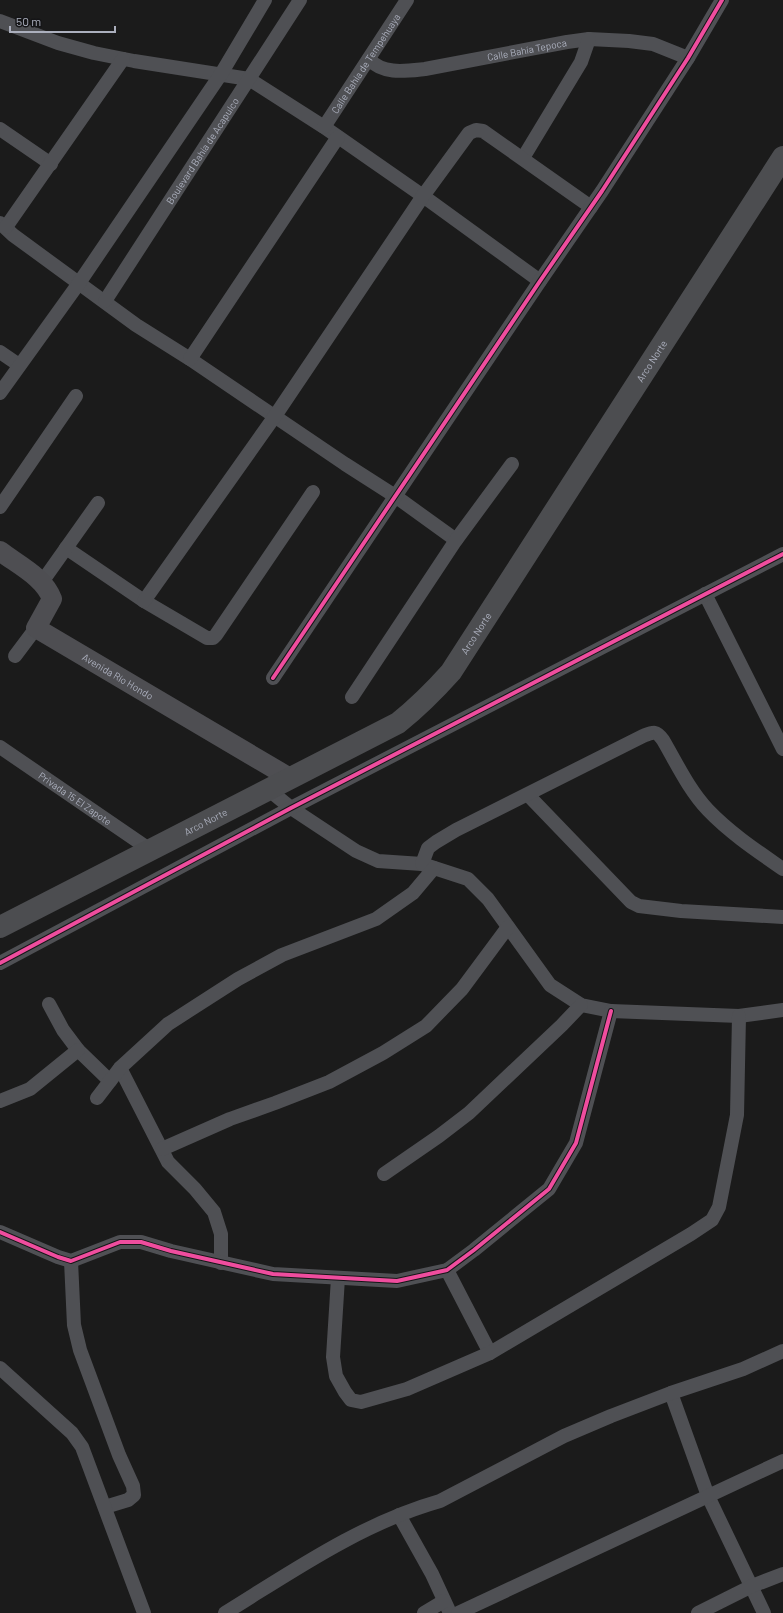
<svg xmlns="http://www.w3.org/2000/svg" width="783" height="1613" viewBox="0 0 783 1613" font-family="Barlow,sans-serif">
	<rect width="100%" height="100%" fill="#1b1b1b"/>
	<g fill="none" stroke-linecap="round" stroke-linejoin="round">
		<g stroke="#4f5054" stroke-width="14">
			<path d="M 0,21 L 58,43 L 94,53 L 134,61 L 249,79 L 324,127 L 423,196 L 540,281"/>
			<path id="s1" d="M 369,59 C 383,75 406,71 425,69 L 567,42 L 589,39 L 629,41 L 653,44 L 688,58"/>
			<path id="s2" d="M 324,127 L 407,0"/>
			<path d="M 0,129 L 51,164"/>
			<path d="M 523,158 L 581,62 L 589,39"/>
			<path d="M 0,223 L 13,235 L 136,325 L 190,359 L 345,464 L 395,496 L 456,540"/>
			<path d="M 6,227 L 123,59"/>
			<path id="s3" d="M 105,301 L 300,0"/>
			<path d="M 0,352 L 19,365"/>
			<path d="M 190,359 L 338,137"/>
			<path d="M 0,393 L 79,283 L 221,74 L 265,0"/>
			<path d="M 0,507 L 76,396"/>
			<path d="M 66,548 L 144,601 L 207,638 L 213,638 L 216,635 L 313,492"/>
			<path d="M 42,582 L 98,503"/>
			<path d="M 705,594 L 783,749"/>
			<path d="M 144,601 L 275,416 L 423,196 L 469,133 L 476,130 L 483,131 L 591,207"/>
			<path d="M 15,656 L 36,628"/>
			<path d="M 273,678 L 540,281 L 602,191 L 688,58 L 722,0"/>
			<path d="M 352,697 L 456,540 L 512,464"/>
			<path id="s4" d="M 0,747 L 149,849"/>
			<path d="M 269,790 L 291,808 L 356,851 L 378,861 L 422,864 L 468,879 L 488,899 L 550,985 L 581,1005 L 611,1011 L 739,1016 L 783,1010"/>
			<path d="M 528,795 L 631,902 L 639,906 L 681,911 L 783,917"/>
			<path d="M 422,864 L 428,848 L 436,842 L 456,830 L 643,736 C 653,732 656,730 663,740 C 677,764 689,790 708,810 C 730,833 757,851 783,869"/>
			<path d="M 0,963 L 291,808 L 783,554"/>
			<path d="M 49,1004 L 63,1030 L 78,1050 L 110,1081"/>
			<path d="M 120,1068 L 168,1162 L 195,1189 L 214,1212 L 221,1234 L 221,1263"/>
			<path d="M 97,1098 L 120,1068 L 168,1024 L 238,979 L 282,955 L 376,919 L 413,893 L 434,868"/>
			<path d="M 0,1101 L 30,1089 L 78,1050"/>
			<path d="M 162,1149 L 230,1119 L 275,1103 L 329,1082 L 383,1053 L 426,1026 L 462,989 L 508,927"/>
			<path d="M 384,1174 L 439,1136 L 469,1113 L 562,1025 L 581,1005"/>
			<path d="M 0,1232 L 58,1257 L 71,1261 L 120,1242 L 141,1242 L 171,1251 L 273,1274 L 397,1281 L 447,1270 L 474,1250 L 549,1189 L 576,1143 L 611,1011"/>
			<path d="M 71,1261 L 74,1325 L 80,1350 L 119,1455 L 133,1486 L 134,1495 L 128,1500 L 105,1507"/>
			<path d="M 447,1270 L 490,1353"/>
			<path d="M 338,1278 L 333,1357 L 336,1376 L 345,1392 L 351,1400 L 361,1402 L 407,1389 L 490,1353 L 691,1234 L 712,1220 L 719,1207 L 737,1115 L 739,1016"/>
			<path d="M 0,1368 L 72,1433 L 82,1447 L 144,1613"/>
			<path d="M 671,1393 L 708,1496 L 764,1613"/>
			<path d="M 399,1515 L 432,1574 L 450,1613"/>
			<path d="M 225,1613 C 293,1571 362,1523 440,1501 L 564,1436 L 611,1416 L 671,1393 L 743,1369 L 783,1351"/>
			<path d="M 424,1613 L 444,1601"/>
			<path d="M 458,1613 L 783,1461"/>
			<path d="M 698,1613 L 752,1586 L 783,1574"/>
		</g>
		<path stroke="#4e4e52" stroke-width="20" id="s5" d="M 0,551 C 18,565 44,577 52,599 L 36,628 L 290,778"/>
		<path stroke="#4c4d50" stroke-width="22" id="s6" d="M 0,927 L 398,723 C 418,707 434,691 451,672 L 783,157"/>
		<defs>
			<g id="cycleway">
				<path d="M 273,678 L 540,281 L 602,191 L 688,58 L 722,0"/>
				<path d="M 0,963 L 291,808 L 783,554"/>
				<path d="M 0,1232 L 58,1257 L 71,1261 L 120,1242 L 141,1242 L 171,1251 L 273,1274 L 397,1281 L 447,1270 L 474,1250 L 549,1189 L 576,1143 L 611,1011"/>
			</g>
		</defs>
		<use href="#cycleway" stroke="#151517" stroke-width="6"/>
		<use href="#cycleway" stroke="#ef4d9e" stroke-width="4"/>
	</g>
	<g text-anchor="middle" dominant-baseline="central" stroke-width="3" stroke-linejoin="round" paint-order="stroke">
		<g font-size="10" fill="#abafbd" stroke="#151517">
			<text stroke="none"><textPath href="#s1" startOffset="163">Calle Bahía Tepoca</textPath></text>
			<text stroke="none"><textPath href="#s2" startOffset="76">Calle Bahía de Tempehuaya</textPath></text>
			<text stroke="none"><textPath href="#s3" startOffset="179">Boulevard Bahía de Acapulco</textPath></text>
			<text stroke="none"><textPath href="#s6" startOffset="891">Arco Norte</textPath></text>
			<text stroke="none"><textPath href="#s6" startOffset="567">Arco Norte</textPath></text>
			<text stroke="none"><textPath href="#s5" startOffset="200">Avenida Río Hondo</textPath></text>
			<text stroke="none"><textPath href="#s4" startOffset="91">Privada 15 El Zapote</textPath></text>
			<text stroke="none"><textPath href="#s6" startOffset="231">Arco Norte</textPath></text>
		</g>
	</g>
	<path d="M10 26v6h105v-6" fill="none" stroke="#abafbd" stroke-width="2"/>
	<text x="16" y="26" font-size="12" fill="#abafbd" stroke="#151517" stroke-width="3" paint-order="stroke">50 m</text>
</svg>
